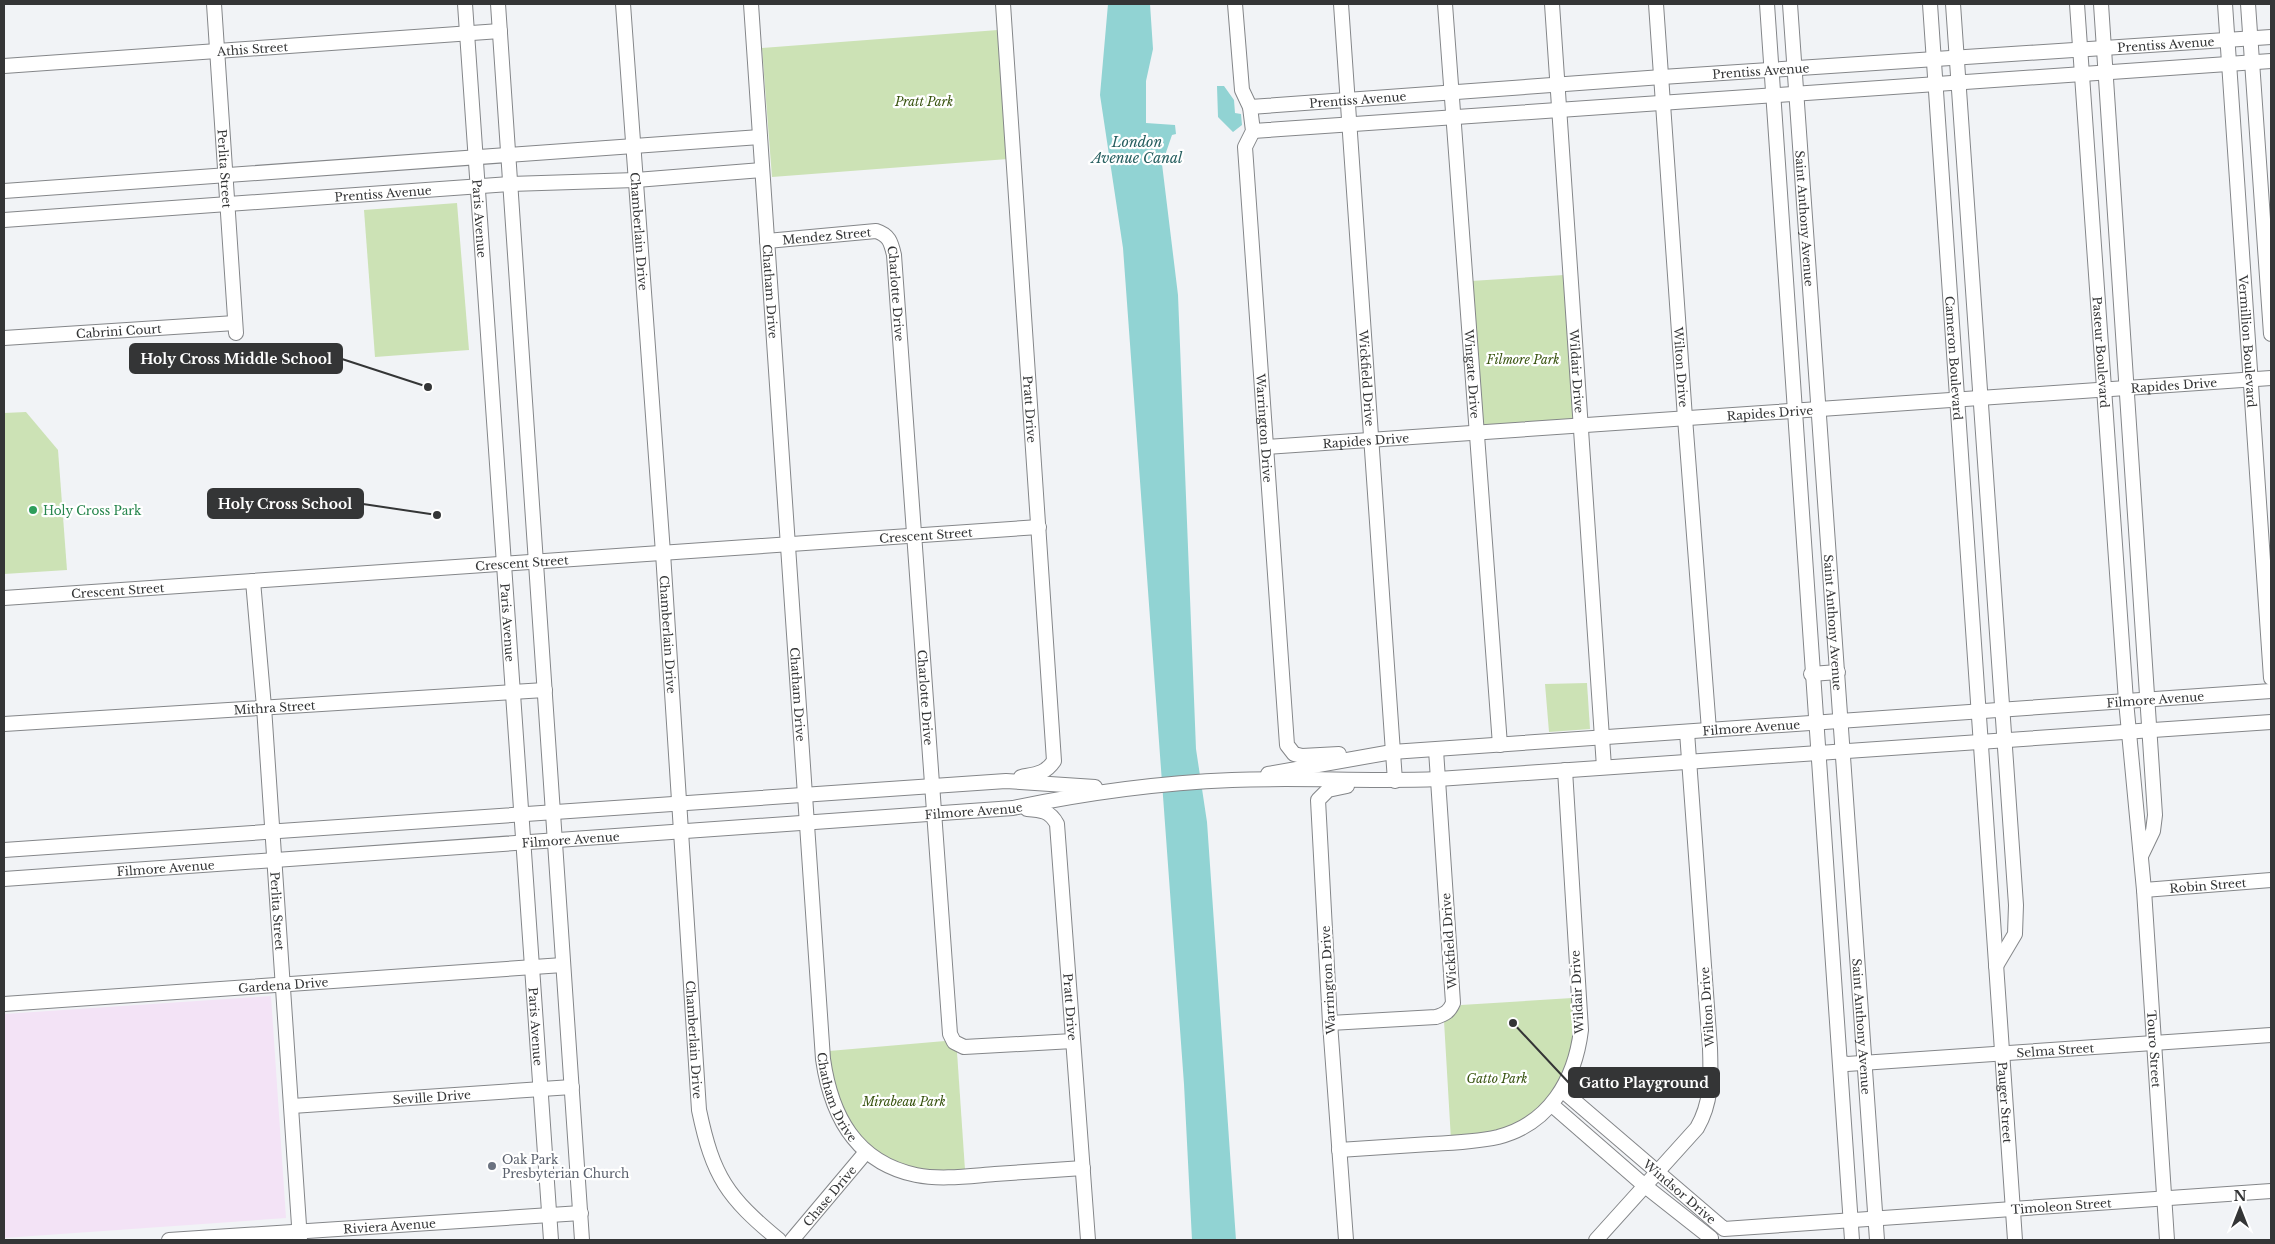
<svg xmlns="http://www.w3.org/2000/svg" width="2275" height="1244" viewBox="0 0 2275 1244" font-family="'Libre Baskerville',serif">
	<rect width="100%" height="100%" fill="#f1f3f6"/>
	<path fill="#f3e3f6" d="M 271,996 L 286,1218 L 4,1238 L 4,1014 Z"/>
	<g fill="#cce2b5">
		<path d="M 998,30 L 1008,159 L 772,177 L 762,48 Z"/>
		<path d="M 457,203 L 469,350 L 375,357 L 364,210 Z"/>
		<path d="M 1564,275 L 1574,419 L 1481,426 L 1471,281 Z"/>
		<path d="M 26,412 L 58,450 L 67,570 L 4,574 L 4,413 Z"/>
		<path d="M 1587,683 L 1590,729 L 1549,732 L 1545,684 Z"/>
		<path d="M 1572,998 C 1574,1016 1576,1033 1571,1051 C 1564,1083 1539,1116 1508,1128 C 1491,1135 1469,1136 1451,1140 L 1444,1021 L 1455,1014 L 1461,1005 Z"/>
		<path d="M 945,1041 L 957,1052 L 965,1170 L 942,1172 L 923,1171 L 896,1163 L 872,1148 L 852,1128 L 833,1086 L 829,1051 Z"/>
	</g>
	<g fill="#91d3d3">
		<path d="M 1108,4 L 1150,4 L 1153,49 L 1146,81 L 1146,123 L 1175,125 L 1176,134 L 1172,135 L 1162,164 L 1178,295 L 1196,749 L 1207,822 L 1236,1240 L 1192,1240 L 1184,1084 L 1123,248 L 1100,95 Z"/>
		<path d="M 1217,86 L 1224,86 L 1234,100 L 1235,113 L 1241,114 L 1242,125 L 1233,132 L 1218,117 Z"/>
	</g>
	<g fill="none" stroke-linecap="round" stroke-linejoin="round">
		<defs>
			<g id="minor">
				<path id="s1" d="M 214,4 L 236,333"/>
				<path id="s2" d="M 465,4 L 551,1240"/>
				<path d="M 498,4 L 582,1240"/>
				<path id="s3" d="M 623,4 L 663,553 L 699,1110 C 713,1177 727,1197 779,1240"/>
				<path id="s4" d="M 751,4 L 823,1059 C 831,1115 855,1162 916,1175 C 941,1180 969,1176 995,1174 C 1024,1172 1054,1170 1083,1168"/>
				<path id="s5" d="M 1003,4 L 1054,761 C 1045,774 1036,774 1021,777"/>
				<path id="s6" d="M 1235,4 L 1242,90 L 1250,107 L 1253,131 L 1245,147 L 1287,745 L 1294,754 L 1302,756 L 1339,754"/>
				<path id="s7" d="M 1341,4 L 1395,781"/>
				<path id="s8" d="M 1445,4 L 1500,745"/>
				<path id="s9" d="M 1552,4 L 1604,767"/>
				<path id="s10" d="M 1656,4 L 1685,418 L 1709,730"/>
				<path d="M 1767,4 L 1852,1240"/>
				<path id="s11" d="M 1790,4 L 1877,1240"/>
				<path id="s12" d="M 1930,4 L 2015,1240"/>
				<path d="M 1953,4 L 2016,905 L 2015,934 L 1996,966"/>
				<path id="s13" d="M 2077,4 L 2126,701 L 2144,890 L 2167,1240"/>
				<path d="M 2101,4 L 2155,815 L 2153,831 L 2141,856"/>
				<path id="s14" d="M 2225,4 L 2271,678"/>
				<path d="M 2248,4 L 2271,334"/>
				<path id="s15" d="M 4,66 L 500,31"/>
				<path id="s16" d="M 1250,107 L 1662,77 L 2271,37"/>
				<path d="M 1253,131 L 2271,61"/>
				<path d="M 4,191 L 760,137"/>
				<path id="s17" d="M 4,220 L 510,184 L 636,180 L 762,170"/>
				<path id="s18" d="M 767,241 L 876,231 C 889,235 891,242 894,255 L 950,1034 L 954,1042 L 964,1047 L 1073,1041"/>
				<path id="s19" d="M 4,338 L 235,323"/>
				<path id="s20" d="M 1267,447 L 2271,378"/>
				<path id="s21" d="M 253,581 L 264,707 L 300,1240"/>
				<path id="s22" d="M 4,598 L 1039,527"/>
				<path d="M 1811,674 L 1838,672"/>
				<path id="s23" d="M 4,724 L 545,690"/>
				<path id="s24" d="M 1268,774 L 1392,752 L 2271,691"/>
				<path id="s25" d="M 1027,809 C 1042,810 1050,811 1057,824 L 1088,1240"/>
				<path d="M 4,850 L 1006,781 L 1095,787"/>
				<path id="s26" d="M 4,879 L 1013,808 C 1085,793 1158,783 1232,780 C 1300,777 1369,782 1438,779 L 2271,722"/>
				<path id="s27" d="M 2144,890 L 2271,880"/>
				<path id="s28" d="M 4,1004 L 563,965"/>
				<path d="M 1330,1023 L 1436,1017 C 1445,1014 1449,1012 1453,1003 L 1436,750"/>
				<path id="s29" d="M 1840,1062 L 1847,1064 L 2271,1035"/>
				<path id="s30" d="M 1563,1091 L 1724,1229 L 2271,1191"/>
				<path d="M 1552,1105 L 1645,1186 L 1711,1238"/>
				<path id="s31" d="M 292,1106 L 572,1087"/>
				<path d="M 1339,1150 C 1369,1148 1399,1146 1430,1144 C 1452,1143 1476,1142 1498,1137 C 1549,1124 1575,1080 1581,1030 L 1565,770"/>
				<path id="s32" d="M 169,1240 L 581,1213"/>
				<path id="s33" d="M 792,1240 L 866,1152"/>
				<path d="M 1346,1240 L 1330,1023 L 1318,800 L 1328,790 L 1347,786"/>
				<path d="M 1596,1240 L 1697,1128 C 1712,1102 1711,1077 1710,1048 L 1687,732"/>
			</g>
		</defs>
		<use href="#minor" stroke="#848689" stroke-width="16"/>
		<use href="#minor" stroke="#fff" stroke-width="14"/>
	</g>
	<circle fill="#2e9e5b" stroke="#fff" stroke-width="2" cx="33" cy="510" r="5"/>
	<circle fill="#6b7280" stroke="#fff" stroke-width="2" cx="492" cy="1166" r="5"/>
	<g text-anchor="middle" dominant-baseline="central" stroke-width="4.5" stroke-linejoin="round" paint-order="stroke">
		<g font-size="12" fill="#343536" stroke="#fff">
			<text stroke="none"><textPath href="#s16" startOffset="918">Prentiss Avenue</textPath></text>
			<text stroke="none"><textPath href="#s15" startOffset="249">Athis Street</textPath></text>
			<text stroke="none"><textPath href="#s16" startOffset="512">Prentiss Avenue</textPath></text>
			<text stroke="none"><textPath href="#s16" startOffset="108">Prentiss Avenue</textPath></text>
			<text stroke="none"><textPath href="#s1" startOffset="165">Perlita Street</textPath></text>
			<text stroke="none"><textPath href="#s17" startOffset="380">Prentiss Avenue</textPath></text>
			<text stroke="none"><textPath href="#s2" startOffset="215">Paris Avenue</textPath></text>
			<text stroke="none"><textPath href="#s11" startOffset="215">Saint Anthony Avenue</textPath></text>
			<text stroke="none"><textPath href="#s3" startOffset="228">Chamberlain Drive</textPath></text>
			<text stroke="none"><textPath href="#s18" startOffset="60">Mendez Street</textPath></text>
			<text stroke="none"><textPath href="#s4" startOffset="288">Chatham Drive</textPath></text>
			<text stroke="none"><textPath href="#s18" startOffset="180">Charlotte Drive</textPath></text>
			<text stroke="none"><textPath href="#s19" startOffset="115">Cabrini Court</textPath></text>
			<text stroke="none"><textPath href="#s14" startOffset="338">Vermillion Boulevard</textPath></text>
			<text stroke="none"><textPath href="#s13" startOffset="349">Pasteur Boulevard</textPath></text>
			<text stroke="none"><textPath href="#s12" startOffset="355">Cameron Boulevard</textPath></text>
			<text stroke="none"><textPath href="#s10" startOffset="364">Wilton Drive</textPath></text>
			<text stroke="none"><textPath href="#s9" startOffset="368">Wildair Drive</textPath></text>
			<text stroke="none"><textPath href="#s8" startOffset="371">Wingate Drive</textPath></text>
			<text stroke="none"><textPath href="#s7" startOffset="375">Wickfield Drive</textPath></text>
			<text stroke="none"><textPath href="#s20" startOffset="909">Rapides Drive</textPath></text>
			<text stroke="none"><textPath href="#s5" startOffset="406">Pratt Drive</textPath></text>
			<text stroke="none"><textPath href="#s20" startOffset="504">Rapides Drive</textPath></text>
			<text stroke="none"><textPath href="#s6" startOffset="429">Warrington Drive</textPath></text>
			<text stroke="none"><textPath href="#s20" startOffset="99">Rapides Drive</textPath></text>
			<text stroke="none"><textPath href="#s22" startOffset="924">Crescent Street</textPath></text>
			<text stroke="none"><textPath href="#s22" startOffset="519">Crescent Street</textPath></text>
			<text stroke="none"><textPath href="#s22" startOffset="114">Crescent Street</textPath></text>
			<text stroke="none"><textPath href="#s2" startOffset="620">Paris Avenue</textPath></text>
			<text stroke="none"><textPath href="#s11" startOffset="620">Saint Anthony Avenue</textPath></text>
			<text stroke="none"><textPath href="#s3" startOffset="632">Chamberlain Drive</textPath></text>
			<text stroke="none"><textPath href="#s4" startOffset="692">Chatham Drive</textPath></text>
			<text stroke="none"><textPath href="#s18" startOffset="585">Charlotte Drive</textPath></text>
			<text stroke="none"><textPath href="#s24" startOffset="891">Filmore Avenue</textPath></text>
			<text stroke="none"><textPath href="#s23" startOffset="271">Mithra Street</textPath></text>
			<text stroke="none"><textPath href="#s24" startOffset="486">Filmore Avenue</textPath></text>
			<text stroke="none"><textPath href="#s26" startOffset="972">Filmore Avenue</textPath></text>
			<text stroke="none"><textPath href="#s26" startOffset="568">Filmore Avenue</textPath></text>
			<text stroke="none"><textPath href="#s26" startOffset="162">Filmore Avenue</textPath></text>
			<text stroke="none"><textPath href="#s27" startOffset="64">Robin Street</textPath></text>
			<text stroke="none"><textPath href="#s21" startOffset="331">Perlita Street</textPath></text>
			<text transform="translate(1449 941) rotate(-94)">Wickfield Drive</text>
			<text transform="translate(1328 980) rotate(-93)">Warrington Drive</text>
			<text stroke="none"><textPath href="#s28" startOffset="280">Gardena Drive</textPath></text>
			<text transform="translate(1577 992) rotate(-93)">Wildair Drive</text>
			<text stroke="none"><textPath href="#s25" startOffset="219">Pratt Drive</textPath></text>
			<text transform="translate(1707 1007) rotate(-94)">Wilton Drive</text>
			<text stroke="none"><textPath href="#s2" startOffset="1025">Paris Avenue</textPath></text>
			<text stroke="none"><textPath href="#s11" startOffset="1025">Saint Anthony Avenue</textPath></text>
			<text stroke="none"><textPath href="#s3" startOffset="1038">Chamberlain Drive</textPath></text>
			<text stroke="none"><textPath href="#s13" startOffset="1048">Touro Street</textPath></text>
			<text stroke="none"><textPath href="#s29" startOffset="216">Selma Street</textPath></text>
			<text stroke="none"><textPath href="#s4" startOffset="1098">Chatham Drive</textPath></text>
			<text stroke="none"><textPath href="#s31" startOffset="140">Seville Drive</textPath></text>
			<text stroke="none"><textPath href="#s12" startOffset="1101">Pauger Street</textPath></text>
			<text stroke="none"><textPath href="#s30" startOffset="154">Windsor Drive</textPath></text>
			<text stroke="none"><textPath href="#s33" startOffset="58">Chase Drive</textPath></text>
			<text stroke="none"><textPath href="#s30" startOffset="550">Timoleon Street</textPath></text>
			<text stroke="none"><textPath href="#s32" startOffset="221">Riviera Avenue</textPath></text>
		</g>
		<g font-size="12" font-style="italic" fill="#38530f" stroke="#fff">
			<text x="924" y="101">Pratt Park</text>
			<text x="1523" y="359">Filmore Park</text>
			<text x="1497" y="1078">Gatto Park</text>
			<text x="904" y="1101">Mirabeau Park</text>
		</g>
		<g font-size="12" fill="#27864d" stroke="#fff" text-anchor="start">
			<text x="43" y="510">Holy Cross Park</text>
		</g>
		<g font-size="12" fill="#5b616d" stroke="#fff" text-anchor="start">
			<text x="502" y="1159">Oak Park<tspan x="502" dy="14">Presbyterian Church</tspan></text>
		</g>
		<g font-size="14" font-style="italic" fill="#275f60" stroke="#fff">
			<text x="1137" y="142">London<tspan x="1137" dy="16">Avenue Canal</tspan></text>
		</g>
	</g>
	<path fill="none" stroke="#343536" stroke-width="2" d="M428 387L342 359M437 515L363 504M1513 1023L1569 1083"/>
	<g fill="#343536" stroke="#fff" stroke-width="2">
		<circle cx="428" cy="387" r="5"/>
		<circle cx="437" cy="515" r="5"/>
		<circle cx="1513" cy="1023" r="5"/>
	</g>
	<g fill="#343536" stroke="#343536" stroke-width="2">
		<rect x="130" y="344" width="212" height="29" rx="5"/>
		<rect x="208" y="489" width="155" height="29" rx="5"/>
		<rect x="1569" y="1068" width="150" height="29" rx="5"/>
	</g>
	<g font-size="14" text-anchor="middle" font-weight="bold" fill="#fff">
		<text x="236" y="364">Holy Cross Middle School</text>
		<text x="285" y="509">Holy Cross School</text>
		<text x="1644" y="1088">Gatto Playground</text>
	</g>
	<rect width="2275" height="1244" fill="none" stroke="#343536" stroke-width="10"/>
	<g transform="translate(2240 1209)" stroke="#ffffff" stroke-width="4" paint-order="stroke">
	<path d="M0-4L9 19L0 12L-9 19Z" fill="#343536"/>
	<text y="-8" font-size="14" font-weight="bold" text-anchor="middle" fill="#343536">N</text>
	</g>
</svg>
